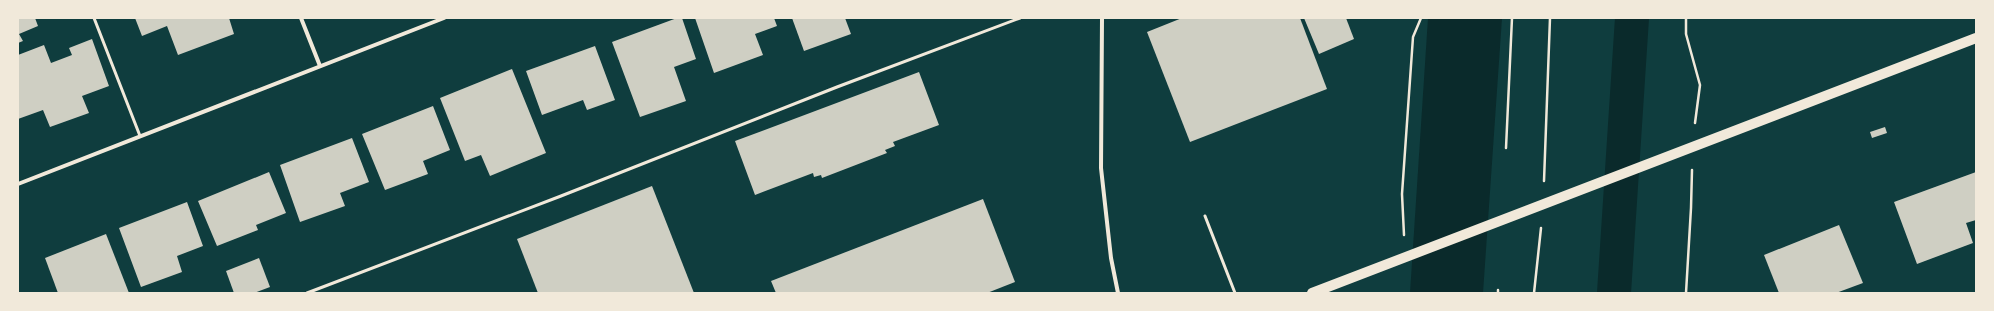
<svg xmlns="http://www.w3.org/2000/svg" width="1994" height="311" viewBox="0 0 1994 311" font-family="Commissioner,sans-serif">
	<rect width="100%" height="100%" fill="#0f3d3e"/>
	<path fill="#0a2a2b" d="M 1428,18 L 1502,18 L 1483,293 L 1410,293 Z"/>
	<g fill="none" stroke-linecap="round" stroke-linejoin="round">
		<path stroke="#0a2a2b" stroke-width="34" d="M 1614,293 L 1632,18"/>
	</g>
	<g fill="#cfcfc3">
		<path d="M 18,18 L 35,18 L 38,26 L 19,34 L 23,41 L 18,43 Z"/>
		<path d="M 135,18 L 229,18 L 234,34 L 178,55 L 167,26 L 142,36 Z"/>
		<path d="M 677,18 L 682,18 L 696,59 L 674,67 L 686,101 L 640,117 L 612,42 Z"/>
		<path d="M 695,18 L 774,18 L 777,26 L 755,34 L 763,55 L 714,73 Z"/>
		<path d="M 792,18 L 845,18 L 851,34 L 804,51 Z"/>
		<path d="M 1182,18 L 1300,18 L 1327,89 L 1190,142 L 1147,32 Z"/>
		<path d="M 1304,18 L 1346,18 L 1354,39 L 1319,54 Z"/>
		<path d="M 92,39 L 109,86 L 82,96 L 89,113 L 50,127 L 43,110 L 18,119 L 18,55 L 44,45 L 51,63 L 72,55 L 69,48 Z"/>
		<path d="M 595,46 L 615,100 L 587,110 L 583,100 L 542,115 L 526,71 Z"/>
		<path d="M 512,69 L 546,153 L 490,176 L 481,155 L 465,161 L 440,98 Z"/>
		<path d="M 919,72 L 939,125 L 893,142 L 895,146 L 885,150 L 887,153 L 822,178 L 821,175 L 814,177 L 813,173 L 755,195 L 735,141 Z"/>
		<path d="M 433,106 L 450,150 L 423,161 L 428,174 L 385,190 L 362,134 Z"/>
		<path d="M 1885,127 L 1887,133 L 1872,138 L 1870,132 Z"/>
		<path d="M 352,138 L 369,182 L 340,193 L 345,206 L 300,222 L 280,165 Z"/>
		<path d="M 269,172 L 286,213 L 256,225 L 258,230 L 217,246 L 198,201 Z"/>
		<path d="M 1976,172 L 1976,220 L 1966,223 L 1973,243 L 1917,264 L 1894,202 Z"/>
		<path d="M 652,186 L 694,293 L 538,293 L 517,239 Z"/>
		<path d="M 983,199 L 1015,282 L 987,293 L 776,293 L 771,281 Z"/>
		<path d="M 187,202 L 203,246 L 177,256 L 182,272 L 141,287 L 119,228 Z"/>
		<path d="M 1839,225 L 1863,283 L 1836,293 L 1779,293 L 1764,255 Z"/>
		<path d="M 106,234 L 129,293 L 58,293 L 45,258 Z"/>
		<path d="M 259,258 L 270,287 L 254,293 L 234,293 L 226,271 Z"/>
	</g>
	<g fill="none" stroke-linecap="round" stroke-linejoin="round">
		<g stroke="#f1e9da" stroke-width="2.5">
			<path d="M 1686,18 L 1686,34 L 1700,85 L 1695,123"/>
			<path d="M 1506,148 L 1512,18"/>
			<path d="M 1544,181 L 1550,18"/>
			<path d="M 1404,235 L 1402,194 L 1413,37 L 1421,18"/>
			<path d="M 1498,293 L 1498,290"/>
			<path d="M 1534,293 L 1541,228"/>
			<path d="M 1686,293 L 1691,208 L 1692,170"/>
		</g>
		<g stroke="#f1e9da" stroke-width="3">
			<path d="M 94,18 L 140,136"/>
			<path d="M 1205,216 L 1235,293"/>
			<path d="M 307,293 L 561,196 L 837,87 L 1020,18"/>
		</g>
		<g stroke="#f1e9da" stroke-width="4">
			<path d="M 301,18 L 320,66"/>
			<path d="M 1102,18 L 1101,168 L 1111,258 L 1118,293"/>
			<path d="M 18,184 L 444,18"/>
		</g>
		<path stroke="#f1e9da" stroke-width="10" d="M 1312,293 L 1976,38"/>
	</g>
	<rect width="1994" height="311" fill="none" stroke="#f1e9da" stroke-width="38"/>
</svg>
